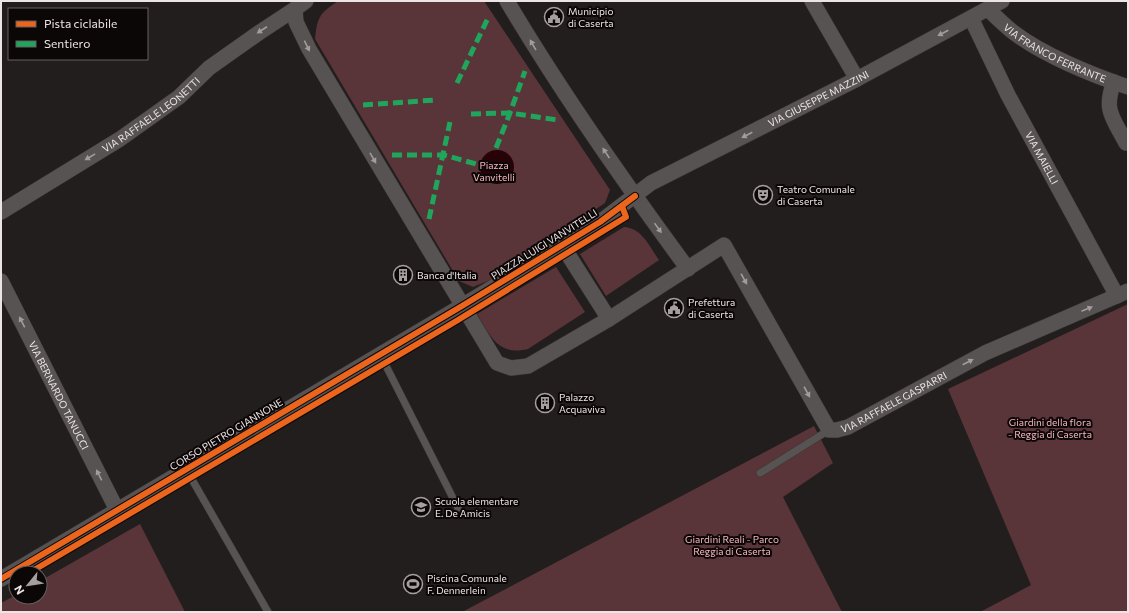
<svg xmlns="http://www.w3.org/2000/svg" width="1129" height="613" viewBox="0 0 1129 613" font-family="Commissioner,sans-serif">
	<rect width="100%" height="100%" fill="#231e1e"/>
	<g fill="#593438">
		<path d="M 338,1 L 484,1 L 610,190 L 605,203 L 490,280 L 473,287 L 459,281 L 315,39 C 317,17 320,13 338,1 Z"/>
		<path d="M 624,227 C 642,228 649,246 659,260 L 606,296 L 580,254 Z"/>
		<path d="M 556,267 L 585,312 L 528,349 C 498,356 491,337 477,314 Z"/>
		<path d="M 1128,304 L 1128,612 L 980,612 L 1031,585 L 948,389 Z"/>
		<path d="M 814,426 L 833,463 L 783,497 L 842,612 L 462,612 Z"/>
		<path d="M 140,524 L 185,612 L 1,612 L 1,603 L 16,595 L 16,597 L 40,597 L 40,581 Z"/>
	</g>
	<circle fill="#270308" cx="497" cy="167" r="17"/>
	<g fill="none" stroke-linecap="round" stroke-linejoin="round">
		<defs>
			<g id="service">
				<path d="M 380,354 L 458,508"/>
				<path d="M 186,469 L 268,612"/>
				<path d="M 760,473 L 829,430"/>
			</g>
			<g id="minor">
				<path id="s1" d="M 306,1 L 295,9 L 296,22 L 309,49 L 497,363 L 511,368 L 528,366 L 609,319 L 724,245 L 829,430 L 837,430 L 848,427 L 985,353 L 1128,291"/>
				<path d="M 507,1 C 562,94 624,182 688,269"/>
				<path d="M 812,1 L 857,79"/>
				<path id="s2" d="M 988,9 C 996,17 1004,25 1013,32 C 1043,55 1092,75 1128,87"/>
				<path id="s3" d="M 971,18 L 1008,95 L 1117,296"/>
				<path d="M 1114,82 C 1103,110 1113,118 1126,143"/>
				<path id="s4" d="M 1,212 L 120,139 L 179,97 L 209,68 L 260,32 L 295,9"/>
				<path d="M 562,245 L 609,319"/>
				<path id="s5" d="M 1,281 L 117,510"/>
				<path id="s6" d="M 1,579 L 462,306 L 600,222 L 651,183 L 857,79 L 1002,1"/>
			</g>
		</defs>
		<use href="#service" stroke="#3d3838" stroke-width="8"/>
		<use href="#minor" stroke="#3d3838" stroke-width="16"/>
		<use href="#service" stroke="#575353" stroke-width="7"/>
		<use href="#minor" stroke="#575353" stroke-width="15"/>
		<g stroke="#20a55d" stroke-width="5" stroke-dasharray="10 5" stroke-linecap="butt">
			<path d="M 457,83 L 488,18"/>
			<path d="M 363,105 L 435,100"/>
			<path d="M 471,114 L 510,113 L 558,120"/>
			<path d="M 496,148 L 510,113 L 525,71"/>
			<path d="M 392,155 L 444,155 L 476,164"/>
			<path d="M 429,219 L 450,122"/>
		</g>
		<defs>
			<g id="cycleway">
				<path d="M 29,573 L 458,320 L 626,217 L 622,206"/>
				<path d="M 1,579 L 462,306 L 600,222 L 635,196"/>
			</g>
		</defs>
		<use href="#cycleway" stroke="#0c0707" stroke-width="8"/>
		<use href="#cycleway" stroke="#eb651d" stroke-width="6"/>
	</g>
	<defs><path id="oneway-solid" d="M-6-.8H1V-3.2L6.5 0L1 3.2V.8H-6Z"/></defs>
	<g fill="#a29c9c">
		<use href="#oneway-solid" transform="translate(262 30) rotate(147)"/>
		<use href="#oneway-solid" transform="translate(943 33) rotate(152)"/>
		<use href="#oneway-solid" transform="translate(533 45) rotate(-120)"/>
		<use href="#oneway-solid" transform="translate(307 46) rotate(64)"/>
		<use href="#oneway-solid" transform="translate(747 135) rotate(153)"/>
		<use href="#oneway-solid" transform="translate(606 153) rotate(-124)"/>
		<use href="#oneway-solid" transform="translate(90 157) rotate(149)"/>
		<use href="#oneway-solid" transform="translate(373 158) rotate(60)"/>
		<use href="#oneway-solid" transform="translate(658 228) rotate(54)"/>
		<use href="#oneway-solid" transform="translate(744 279) rotate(61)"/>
		<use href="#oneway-solid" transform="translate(1087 309) rotate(-23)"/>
		<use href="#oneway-solid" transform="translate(22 322) rotate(-117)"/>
		<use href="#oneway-solid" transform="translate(968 362) rotate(-28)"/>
		<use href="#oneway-solid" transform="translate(807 392) rotate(61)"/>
		<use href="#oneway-solid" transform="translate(99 475) rotate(-117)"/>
	</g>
	<defs>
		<symbol id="civic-ring" viewBox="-11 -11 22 22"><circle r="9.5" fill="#0c0707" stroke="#a69f9f" stroke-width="1.5"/><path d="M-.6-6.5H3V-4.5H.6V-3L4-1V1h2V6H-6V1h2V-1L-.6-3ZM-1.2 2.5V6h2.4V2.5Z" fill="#a69f9f"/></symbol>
		<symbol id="theatre-ring" viewBox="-11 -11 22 22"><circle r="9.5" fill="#0c0707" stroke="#a69f9f" stroke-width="1.5"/><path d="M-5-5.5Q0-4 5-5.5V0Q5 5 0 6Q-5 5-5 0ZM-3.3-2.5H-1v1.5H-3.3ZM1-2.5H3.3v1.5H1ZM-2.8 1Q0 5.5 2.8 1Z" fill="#a69f9f"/></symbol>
		<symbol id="building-ring" viewBox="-11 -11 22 22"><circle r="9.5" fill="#0c0707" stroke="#a69f9f" stroke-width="1.5"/><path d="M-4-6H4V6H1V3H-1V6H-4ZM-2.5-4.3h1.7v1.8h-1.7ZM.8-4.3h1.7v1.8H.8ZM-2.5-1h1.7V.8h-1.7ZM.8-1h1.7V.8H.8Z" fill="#a69f9f"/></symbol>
		<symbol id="school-ring" viewBox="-11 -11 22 22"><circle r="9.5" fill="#0c0707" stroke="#a69f9f" stroke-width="1.5"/><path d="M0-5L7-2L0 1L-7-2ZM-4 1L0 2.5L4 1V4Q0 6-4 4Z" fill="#a69f9f"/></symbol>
		<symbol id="stadium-ring" viewBox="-11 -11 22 22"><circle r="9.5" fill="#0c0707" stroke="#a69f9f" stroke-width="1.5"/><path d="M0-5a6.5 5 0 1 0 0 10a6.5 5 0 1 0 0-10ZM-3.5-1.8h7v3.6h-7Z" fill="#a69f9f"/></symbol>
	</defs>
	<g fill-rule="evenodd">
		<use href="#civic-ring" x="543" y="6" width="22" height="22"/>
		<use href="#theatre-ring" x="752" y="184" width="22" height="22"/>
		<use href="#building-ring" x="392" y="264" width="22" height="22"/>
		<use href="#civic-ring" x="663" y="297" width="22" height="22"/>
		<use href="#building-ring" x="534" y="392" width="22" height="22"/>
		<use href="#school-ring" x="410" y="496" width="22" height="22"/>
		<use href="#stadium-ring" x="402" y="573" width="22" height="22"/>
	</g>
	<g text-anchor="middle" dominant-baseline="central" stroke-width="4" stroke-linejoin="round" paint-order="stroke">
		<g font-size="10" fill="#ede4e5" stroke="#0c0707" text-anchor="start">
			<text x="568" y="11">Municipio<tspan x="568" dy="12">di Caserta</tspan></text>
			<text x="777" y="189">Teatro Comunale<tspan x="777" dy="12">di Caserta</tspan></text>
			<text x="417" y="275">Banca d'Italia</text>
			<text x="688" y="302">Prefettura<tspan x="688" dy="12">di Caserta</tspan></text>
			<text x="559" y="397">Palazzo<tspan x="559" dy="12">Acquaviva</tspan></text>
			<text x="435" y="501">Scuola elementare<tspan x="435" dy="12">E. De Amicis</tspan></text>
			<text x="427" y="578">Piscina Comunale<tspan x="427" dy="12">F. Dennerlein</tspan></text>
		</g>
		<g font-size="10" fill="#ede4e5" stroke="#0c0707">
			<text stroke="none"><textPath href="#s2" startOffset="81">VIA FRANCO FERRANTE</textPath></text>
			<text stroke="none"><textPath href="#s6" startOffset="949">VIA GIUSEPPE MAZZINI</textPath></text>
			<text stroke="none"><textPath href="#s4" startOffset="179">VIA RAFFAELE LEONETTI</textPath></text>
			<text stroke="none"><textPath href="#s3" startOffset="157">VIA MAIELLI</textPath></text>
			<text transform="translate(544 244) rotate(-32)">PIAZZA LUIGI VANVITELLI</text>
			<text stroke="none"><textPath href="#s5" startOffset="128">VIA BERNARDO TANUCCI</textPath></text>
			<text stroke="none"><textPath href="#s1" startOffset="969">VIA RAFFAELE GASPARRI</textPath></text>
			<text transform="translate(226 434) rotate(-31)">CORSO PIETRO GIANNONE</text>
		</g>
		<g font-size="10" fill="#f6b6bc" stroke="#0c0707">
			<text x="494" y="165">Piazza<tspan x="494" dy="12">Vanvitelli</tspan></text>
			<text x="1050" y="422">Giardini della flora<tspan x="1050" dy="12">- Reggia di Caserta</tspan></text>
			<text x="732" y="539">Giardini Reali - Parco<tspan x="732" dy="12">Reggia di Caserta</tspan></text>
		</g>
	</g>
	<rect width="1129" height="613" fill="none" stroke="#ede4e5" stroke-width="4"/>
	<rect x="8" y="8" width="140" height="52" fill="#0c0707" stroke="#665f60"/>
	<rect x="16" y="21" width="20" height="6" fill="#eb651d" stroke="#665f60"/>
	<text x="44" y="28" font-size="12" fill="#ede4e5">Pista ciclabile</text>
	<rect x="16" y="41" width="20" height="6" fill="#20a55d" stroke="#665f60"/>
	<text x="44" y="48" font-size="12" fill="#ede4e5">Sentiero</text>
	<g transform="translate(28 585) rotate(240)"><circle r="19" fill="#0c0707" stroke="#665f60"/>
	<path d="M0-3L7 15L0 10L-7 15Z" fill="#a69f9f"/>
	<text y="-6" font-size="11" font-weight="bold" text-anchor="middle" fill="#ede4e5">N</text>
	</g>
</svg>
